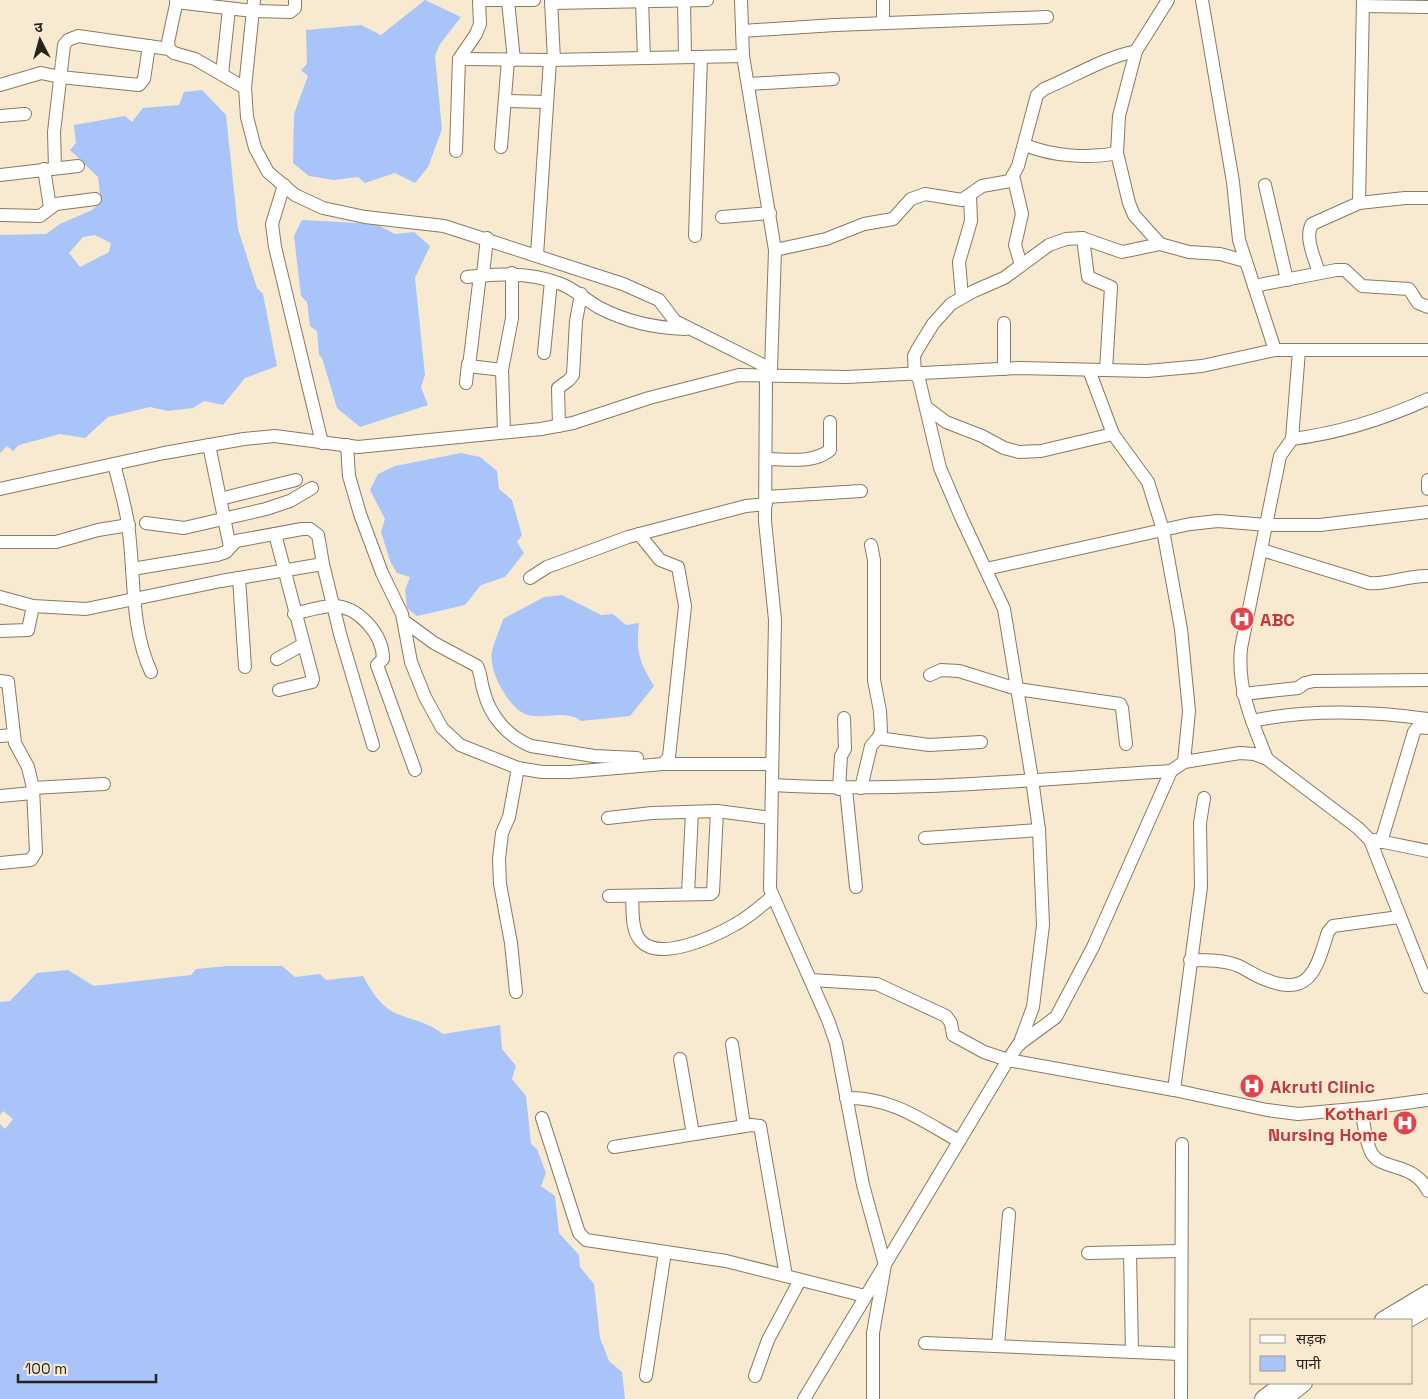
<svg xmlns="http://www.w3.org/2000/svg" width="1428" height="1399" viewBox="0 0 1428 1399" font-family="'Space Grotesk','Noto Sans Devanagari',sans-serif">
	<rect width="100%" height="100%" fill="#f8ead0"/>
	<g fill="#a8c4f9" fill-rule="evenodd">
		<path d="M 425,0 L 461,17 L 440,44 L 435,56 L 442,129 L 428,167 L 415,183 L 395,173 L 365,183 L 358,177 L 334,180 L 309,176 L 293,163 L 294,114 L 308,76 L 301,70 L 307,64 L 306,30 L 361,25 L 381,35 Z"/>
		<path d="M 202,90 L 226,115 L 238,229 L 257,288 L 263,294 L 277,366 L 245,378 L 223,405 L 204,401 L 193,408 L 168,411 L 150,407 L 108,417 L 85,438 L 60,434 L 19,445 L 13,451 L 7,446 L 0,453 L 0,235 L 46,234 L 60,224 L 92,210 L 101,202 L 98,177 L 70,150 L 76,143 L 74,125 L 125,116 L 132,122 L 143,108 L 179,105 L 184,92 ZM 95,235 L 111,243 L 109,252 L 80,267 L 69,253 L 83,237 Z"/>
		<path d="M 302,220 L 376,224 L 395,234 L 414,232 L 430,246 L 415,278 L 425,375 L 421,387 L 428,405 L 360,427 L 337,408 L 322,358 L 319,355 L 317,331 L 310,326 L 307,302 L 301,296 L 294,236 Z"/>
		<path d="M 461,453 L 480,457 L 497,471 L 499,489 L 512,500 L 522,535 L 517,542 L 524,553 L 505,577 L 481,585 L 465,605 L 417,616 L 407,608 L 405,590 L 410,577 L 397,573 L 390,561 L 381,532 L 385,519 L 370,490 L 378,474 L 395,466 Z"/>
		<path d="M 562,595 L 601,615 L 613,614 L 626,625 L 639,623 C 636,653 639,661 654,686 L 630,716 L 581,721 C 565,708 542,721 525,714 C 508,707 488,670 492,652 C 494,641 500,630 503,619 L 544,597 Z"/>
		<path d="M 227,966 L 282,966 L 295,977 L 320,974 L 326,980 L 363,976 C 371,991 382,1009 400,1015 C 418,1022 427,1022 443,1034 L 500,1025 L 502,1049 L 516,1066 L 512,1079 L 526,1096 L 531,1144 L 537,1149 L 546,1173 L 541,1186 L 555,1196 L 559,1233 L 579,1255 L 580,1267 L 594,1284 L 600,1338 L 609,1361 L 622,1372 L 625,1399 L 0,1399 L 0,1124 L 5,1129 L 13,1119 L 3,1111 L 0,1115 L 0,1002 L 10,1001 L 37,973 L 68,970 L 94,986 L 191,975 L 196,969 Z"/>
	</g>
	<g fill="none" stroke-linecap="round" stroke-linejoin="round">
		<defs>
			<g id="minor">
				<path d="M 177,0 L 168,42 L 169,49 L 174,53 L 195,59 L 245,88"/>
				<path d="M 254,0 L 245,88 L 247,117 L 255,148 L 268,172 L 295,195 L 323,208 L 365,217 L 444,226 L 623,284 L 659,300 L 675,321 L 771,369"/>
				<path d="M 484,0 L 534,0"/>
				<path d="M 551,0 L 554,60"/>
				<path d="M 642,0 L 644,58"/>
				<path d="M 684,0 L 685,57"/>
				<path d="M 741,0 L 743,56 L 775,250 L 771,369 L 766,375 L 765,521 L 775,620 L 770,889 L 828,1020 L 836,1043 L 863,1185 L 885,1265 L 873,1333 L 873,1399"/>
				<path d="M 883,0 L 883,23"/>
				<path d="M 1168,0 L 1136,51 L 1119,116 L 1117,153 L 1129,203 L 1134,215 L 1160,244 L 1189,252 L 1220,254 L 1245,261"/>
				<path d="M 1202,0 L 1233,182 L 1239,240 L 1275,350"/>
				<path d="M 508,1 L 514,60"/>
				<path d="M 176,2 L 253,11 L 290,12 L 295,8 L 295,0"/>
				<path d="M 551,3 L 707,0"/>
				<path d="M 1363,6 L 1428,7"/>
				<path d="M 742,31 L 835,25 L 1047,17"/>
				<path d="M 459,59 L 550,60"/>
				<path d="M 222,74 L 229,9"/>
				<path d="M 749,84 L 833,79"/>
				<path d="M 0,85 L 41,73 L 60,77 L 139,85 L 144,79 L 149,46"/>
				<path d="M 505,101 L 547,102"/>
				<path d="M 0,116 L 25,114"/>
				<path d="M 1025,145 C 1052,156 1088,159 1117,153"/>
				<path d="M 501,147 L 508,60"/>
				<path d="M 456,151 L 459,59 L 476,34 L 480,24 L 479,0"/>
				<path d="M 55,168 L 54,132 L 64,45 L 68,40 L 78,36 L 169,49"/>
				<path d="M 44,169 L 50,207"/>
				<path d="M 0,175 L 78,166"/>
				<path d="M 1013,175 L 1022,214 L 1015,245 L 1021,265"/>
				<path d="M 284,185 L 272,224 L 275,247 L 322,443"/>
				<path d="M 1265,185 L 1287,280"/>
				<path d="M 1359,203 L 1363,0"/>
				<path d="M 0,215 L 40,216 L 56,204 L 95,199"/>
				<path d="M 722,217 L 770,213"/>
				<path d="M 695,236 L 701,57"/>
				<path d="M 1083,238 L 1088,277 L 1111,287 L 1106,370"/>
				<path d="M 775,250 L 826,239 L 864,224 L 893,219 L 911,199 L 925,194 L 962,200 L 982,186 L 1010,181 L 1018,166 L 1037,95 L 1044,89 C 1075,76 1103,58 1136,51"/>
				<path d="M 537,255 L 550,60 L 743,56"/>
				<path d="M 1319,273 C 1315,259 1304,237 1312,224 L 1359,203 L 1405,198 L 1428,198"/>
				<path d="M 483,274 L 487,238"/>
				<path d="M 480,275 L 469,366 L 502,370"/>
				<path d="M 467,277 C 498,273 532,272 561,284 C 576,290 587,301 600,308 C 627,322 656,328 685,329"/>
				<path d="M 1254,286 L 1336,270 L 1345,270 L 1362,286 L 1409,289 L 1418,303 L 1428,307"/>
				<path d="M 962,297 L 959,262 L 971,221 L 970,196"/>
				<path d="M 544,353 L 551,281"/>
				<path d="M 1004,369 L 1004,323"/>
				<path d="M 1089,370 L 1113,434 L 1148,482 L 1163,530 L 1181,629 L 1189,711 L 1184,762"/>
				<path d="M 915,375 L 914,356 L 917,350 L 933,324 L 951,304 L 974,291 L 1004,278 L 1049,245 L 1066,239 L 1082,238 L 1122,252 L 1160,244"/>
				<path d="M 918,375 L 940,468 L 961,517 L 1004,609 L 1032,779 L 1039,830 L 1043,925 L 1033,1007 L 1019,1045"/>
				<path d="M 466,383 L 468,364"/>
				<path d="M 926,407 L 946,422 L 982,436 L 1004,448 L 1019,452 L 1041,451 L 1113,434"/>
				<path d="M 559,426 L 558,388 L 569,380 L 573,375 L 576,321 L 581,294"/>
				<path d="M 504,432 L 502,370 L 512,318 L 512,273"/>
				<path d="M 1292,439 L 1299,351"/>
				<path d="M 209,445 L 230,547"/>
				<path d="M 347,445 L 349,476 L 360,514 L 382,573 L 402,614 L 411,662 L 425,697 L 442,728 L 460,745 L 518,768 L 542,772 L 570,772 L 663,764 L 771,764"/>
				<path d="M 766,459 C 787,459 813,464 830,450 L 830,422"/>
				<path d="M 114,464 C 119,484 125,504 128,524 C 135,573 130,627 151,672"/>
				<path d="M 1428,480 L 1428,489"/>
				<path d="M 0,489 L 164,453 L 244,439 L 275,436 L 358,447 L 541,429 L 573,423 L 649,398 L 739,375 L 847,377 L 1019,368 L 1147,371 L 1202,366 L 1275,350 L 1428,350"/>
				<path d="M 766,497 L 861,491"/>
				<path d="M 220,499 L 296,480"/>
				<path d="M 146,523 L 184,528 L 266,509 L 290,501 L 312,488"/>
				<path d="M 275,534 L 313,679 L 312,682 L 279,690"/>
				<path d="M 639,534 L 660,560 L 678,567 L 685,606 L 669,757 L 663,764"/>
				<path d="M 0,542 L 56,542 L 98,530 L 129,525"/>
				<path d="M 1262,550 L 1369,583 C 1389,585 1407,575 1428,576"/>
				<path d="M 132,569 L 217,555 L 226,552 L 236,541 L 302,529 L 310,529 L 318,535 L 323,564"/>
				<path d="M 986,569 L 1190,524 L 1218,521 L 1267,525 L 1320,525 L 1428,512"/>
				<path d="M 239,578 L 245,667"/>
				<path d="M 530,578 L 547,567 L 628,537 L 746,506 L 766,504"/>
				<path d="M 0,597 L 33,606 L 86,609 L 221,581 L 323,564 L 340,634 L 373,745"/>
				<path d="M 294,614 C 306,611 321,606 333,606 C 358,606 383,634 383,659 L 377,665 L 415,770"/>
				<path d="M 404,621 L 434,643 L 477,666 C 481,673 481,684 484,692 C 490,716 508,737 531,746 L 594,756 L 637,758"/>
				<path d="M 0,631 L 28,630 L 33,606"/>
				<path d="M 277,659 L 302,645"/>
				<path d="M 930,675 L 941,670 L 959,671 L 1017,689 L 1120,704 L 1122,708 L 1126,744"/>
				<path d="M 0,681 L 8,682 L 15,743 L 28,767 L 33,788 L 36,852 L 31,860 L 0,863"/>
				<path d="M 1243,694 L 1298,688 L 1305,683 L 1314,681 L 1428,680"/>
				<path d="M 1252,721 C 1309,709 1370,711 1428,719"/>
				<path d="M 0,736 L 14,735"/>
				<path d="M 878,738 L 929,745 L 981,742"/>
				<path d="M 1267,759 C 1252,722 1237,689 1241,648 L 1280,456 L 1292,439 C 1340,433 1384,419 1428,399"/>
				<path d="M 772,785 C 905,793 1038,779 1171,771 L 1184,762 L 1240,753 L 1254,754 L 1267,759 L 1358,828 L 1370,840 L 1428,987"/>
				<path d="M 33,788 L 104,784"/>
				<path d="M 861,788 L 871,746 L 878,738 L 881,732 L 880,711 L 874,680 L 874,560 L 871,545"/>
				<path d="M 839,789 L 841,756 L 845,749 L 844,718"/>
				<path d="M 846,789 L 856,887"/>
				<path d="M 0,796 L 33,793"/>
				<path d="M 608,818 L 652,813 L 717,811 L 771,818"/>
				<path d="M 925,838 L 1039,830"/>
				<path d="M 1374,840 L 1428,851"/>
				<path d="M 1381,842 L 1414,732 L 1418,727 L 1428,728"/>
				<path d="M 688,894 L 692,812"/>
				<path d="M 609,896 L 711,894 L 713,892 L 717,811"/>
				<path d="M 632,896 C 633,910 631,929 640,940 C 659,963 715,936 736,924 C 749,917 761,906 772,897"/>
				<path d="M 1190,960 C 1207,960 1224,960 1239,966 C 1249,971 1257,977 1267,980 C 1311,998 1317,966 1328,932 L 1333,926 L 1399,917"/>
				<path d="M 811,980 L 877,984 L 946,1016 L 951,1023 L 953,1035 L 984,1052 L 1008,1060 L 1174,1090 L 1267,1110 L 1298,1114 L 1376,1107 L 1428,1100"/>
				<path d="M 516,992 L 511,943 L 500,884 L 499,859 L 502,833 L 509,817 L 518,768"/>
				<path d="M 732,1044 L 744,1126"/>
				<path d="M 680,1059 L 693,1134"/>
				<path d="M 1174,1090 L 1201,887 L 1200,823 L 1204,798"/>
				<path d="M 846,1098 C 892,1097 921,1120 959,1141"/>
				<path d="M 1361,1109 C 1364,1122 1365,1142 1372,1154 C 1383,1171 1414,1162 1428,1191"/>
				<path d="M 542,1118 L 579,1233 L 586,1240 L 726,1261 L 865,1296"/>
				<path d="M 614,1147 L 751,1125 L 760,1126 L 786,1276"/>
				<path d="M 1130,1252 L 1132,1352"/>
				<path d="M 1088,1253 L 1180,1251"/>
				<path d="M 925,1343 L 1180,1354"/>
				<path d="M 998,1346 L 1009,1214"/>
				<path d="M 646,1376 L 665,1252"/>
				<path d="M 755,1376 L 768,1340 L 800,1280"/>
				<path d="M 804,1399 L 1008,1060 L 1018,1045 L 1056,1017 L 1093,947 L 1171,771"/>
				<path d="M 1181,1399 L 1182,1144"/>
			</g>
			<g id="major">
				<path d="M 1383,1320 L 1428,1293"/>
				<path d="M 1407,1320 L 1428,1308"/>
				<path d="M 1263,1399 L 1284,1383"/>
				<path d="M 1284,1399 L 1304,1383"/>
			</g>
		</defs>
		<use href="#minor" stroke="#877a62" stroke-width="14"/>
		<use href="#major" stroke="#877a62" stroke-width="18"/>
		<use href="#minor" stroke="#fff" stroke-width="12"/>
		<use href="#major" stroke="#fff" stroke-width="16"/>
	</g>
	<defs>
		<symbol id="hospital-disc" viewBox="-11 -11 22 22"><circle r="9.5" fill="#e0444e" stroke="#f8ead0"/><path d="M-5-5h3v3.5h4V-5h3V5h-3V1.5h-4V5h-3Z" fill="#fff"/></symbol>
	</defs>
	<g fill-rule="evenodd">
		<use href="#hospital-disc" x="1228" y="605" width="28" height="28"/>
		<use href="#hospital-disc" x="1238" y="1072" width="28" height="28"/>
		<use href="#hospital-disc" x="1391" y="1109" width="28" height="28"/>
	</g>
	<g text-anchor="middle" dominant-baseline="central" stroke-width="4" stroke-linejoin="round" paint-order="stroke">
		<g font-size="18" font-weight="bold" fill="#be3a42" stroke="#f8ead0" text-anchor="start">
			<text x="1260" y="619">ABC</text>
			<text x="1270" y="1086">Akruti Clinic</text>
			<text x="1388" y="1113" text-anchor="end">Kothari<tspan x="1388" dy="21">Nursing Home</tspan></text>
		</g>
	</g>
	<rect x="1250" y="1319" width="162" height="65" fill="#f8ead0" stroke="#a59a87"/>
	<rect x="1260" y="1335" width="25" height="8" fill="#ffffff" stroke="#a59a87"/>
	<text x="1296" y="1344" font-size="15" fill="#282319">सड़क</text>
	<rect x="1260" y="1356" width="25" height="15" fill="#a8c4f9" stroke="#a59a87"/>
	<text x="1296" y="1369" font-size="15" fill="#282319">पानी</text>
	<g transform="translate(40 40) rotate(354)" stroke="#f8ead0" stroke-width="4" paint-order="stroke">
	<path d="M0-4L9 19L0 12L-9 19Z" fill="#282319"/>
	<text y="-8" font-size="14" font-weight="bold" text-anchor="middle" fill="#282319">उ</text>
	</g>
	<path d="M18 1374v8h138v-8" fill="none" stroke="#282319" stroke-width="2.5"/>
	<text x="25" y="1374" font-size="15" fill="#282319" stroke="#f8ead0" stroke-width="4" paint-order="stroke">100 m</text>
</svg>
